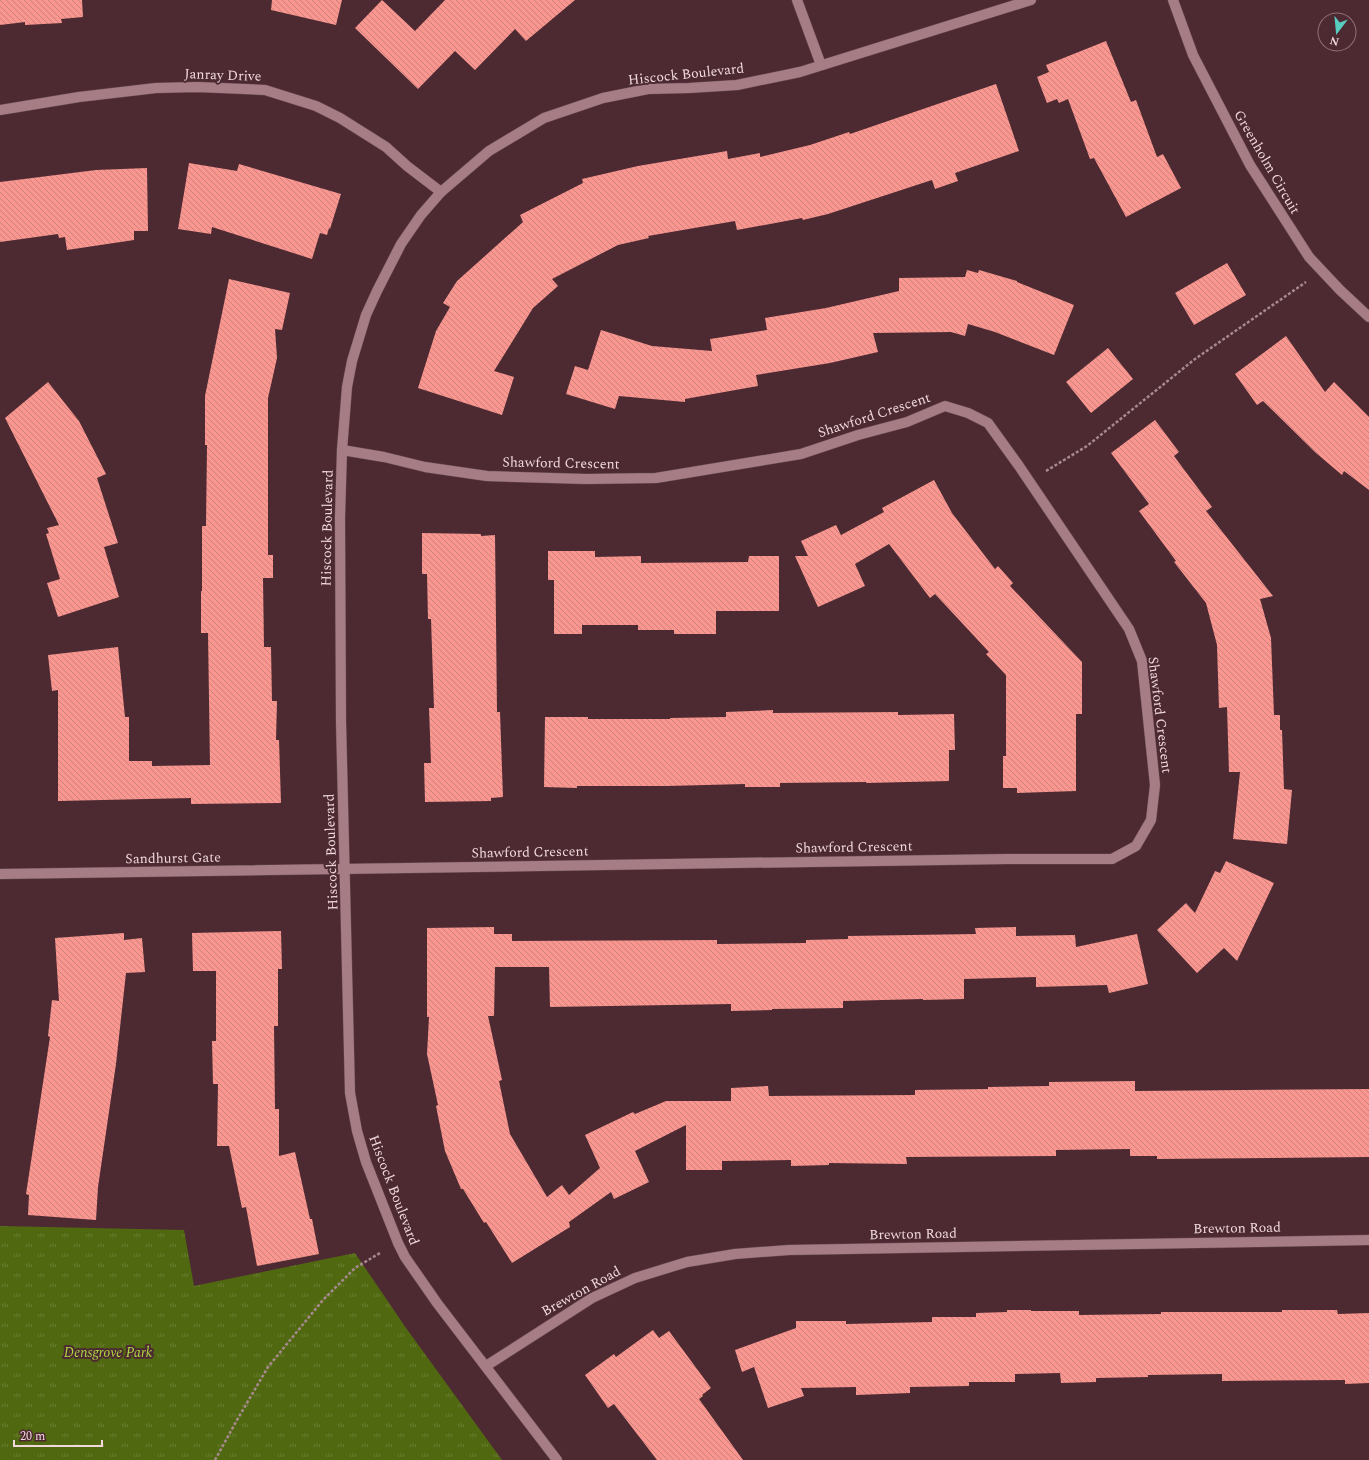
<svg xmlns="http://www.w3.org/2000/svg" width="1369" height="1460" viewBox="0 0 1369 1460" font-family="Spectral,serif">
	<defs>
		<pattern id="grass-tufts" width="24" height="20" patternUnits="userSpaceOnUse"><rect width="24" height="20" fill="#50680f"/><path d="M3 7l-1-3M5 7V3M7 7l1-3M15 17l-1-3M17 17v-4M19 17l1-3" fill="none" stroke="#6a7d32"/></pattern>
		<pattern id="building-back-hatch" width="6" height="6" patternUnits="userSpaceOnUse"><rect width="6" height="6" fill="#f8968f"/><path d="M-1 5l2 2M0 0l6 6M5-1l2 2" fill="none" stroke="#cc817c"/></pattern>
	</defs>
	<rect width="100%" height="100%" fill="#4d2a32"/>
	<path fill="url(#grass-tufts)" d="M 0,1226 L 184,1230 L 194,1286 L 355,1253 L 406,1328 L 502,1460 L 0,1460 Z"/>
	<g fill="url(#building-back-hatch)">
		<path d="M 0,0 L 82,0 L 83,17 L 61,19 L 62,23 L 25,25 L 25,22 L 0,25 Z"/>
		<path d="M 272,0 L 342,0 L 336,25 L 271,10 Z"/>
		<path d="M 382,0 L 415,31 L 445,0 L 575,0 L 526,41 L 515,29 L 475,70 L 455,51 L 418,89 L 355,28 Z"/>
		<path d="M 1106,41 L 1131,102 L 1136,100 L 1157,157 L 1163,154 L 1181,188 L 1126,217 L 1094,158 L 1090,159 L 1068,99 L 1059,103 L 1057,99 L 1047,103 L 1037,77 L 1049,72 L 1046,65 Z"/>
		<path d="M 996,84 L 1019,151 L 955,173 L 958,181 L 935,189 L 932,180 L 828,214 L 803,220 L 802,218 L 737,230 L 735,221 L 648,236 L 649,238 L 618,245 L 552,279 L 558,286 L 533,308 L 494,371 L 514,377 L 502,415 L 418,388 L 436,331 L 450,307 L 443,303 L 457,281 L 523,222 L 520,215 L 583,183 L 582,179 L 638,166 L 727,151 L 728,159 L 760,153 L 760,157 L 810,145 L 849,132 L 850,134 Z"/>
		<path d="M 189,163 L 237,171 L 239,164 L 341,194 L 330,229 L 329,228 L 327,235 L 320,233 L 312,259 L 212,227 L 211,234 L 178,229 Z"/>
		<path d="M 147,168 L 148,231 L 134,231 L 134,240 L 67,250 L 65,237 L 59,238 L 58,234 L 0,242 L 0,182 L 96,170 Z"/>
		<path d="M 1227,263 L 1246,295 L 1194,325 L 1175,293 Z"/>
		<path d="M 967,270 L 978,273 L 979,270 L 1017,281 L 1017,282 L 1074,305 L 1054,355 L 995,332 L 968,324 L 965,336 L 951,332 L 873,333 L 878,352 L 830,363 L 756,375 L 758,386 L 685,399 L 685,402 L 619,396 L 615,409 L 566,394 L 575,366 L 588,370 L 601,330 L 652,346 L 712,351 L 710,339 L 767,330 L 765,318 L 826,308 L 899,291 L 899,278 L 965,277 Z"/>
		<path d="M 229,279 L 290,293 L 282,330 L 275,329 L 277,358 L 268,398 L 268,555 L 273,555 L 273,578 L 263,578 L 264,647 L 271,647 L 272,701 L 277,701 L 276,740 L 279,740 L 281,803 L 191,804 L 191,798 L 58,801 L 58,690 L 52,691 L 48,655 L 118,647 L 125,717 L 129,717 L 129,761 L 152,761 L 152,766 L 210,765 L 208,633 L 201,633 L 201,591 L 202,591 L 202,526 L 206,526 L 207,445 L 205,445 L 205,396 Z"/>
		<path d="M 1286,336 L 1325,392 L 1334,382 L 1369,417 L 1369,490 L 1344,471 L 1342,475 L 1316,453 L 1263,401 L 1257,405 L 1235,374 Z"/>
		<path d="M 1108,348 L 1133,379 L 1091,413 L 1066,382 Z"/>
		<path d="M 48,382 L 79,421 L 106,474 L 97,478 L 118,543 L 104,547 L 119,597 L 58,617 L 47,583 L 60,579 L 46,534 L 49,533 L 47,528 L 59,525 L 5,418 Z"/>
		<path d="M 1155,420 L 1179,452 L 1174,456 L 1212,507 L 1206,511 L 1273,596 L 1260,599 L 1271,638 L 1274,715 L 1280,715 L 1280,730 L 1282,730 L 1284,789 L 1292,790 L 1287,844 L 1233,839 L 1240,772 L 1229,772 L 1227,707 L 1219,708 L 1217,645 L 1206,603 L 1174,562 L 1176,561 L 1139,511 L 1149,504 L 1111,453 Z"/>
		<path d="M 934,480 L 952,513 L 995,569 L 998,566 L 1013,583 L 1010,586 L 1082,662 L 1082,714 L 1076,714 L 1076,791 L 1017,793 L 1017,788 L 1003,788 L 1003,756 L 1006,756 L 1006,675 L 986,654 L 989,652 L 935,594 L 930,598 L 889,544 L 855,564 L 865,586 L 818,607 L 795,556 L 808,556 L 801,541 L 836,525 L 841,535 L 884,512 L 882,508 Z"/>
		<path d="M 422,533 L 481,534 L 481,536 L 495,535 L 497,712 L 500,712 L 503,797 L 491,798 L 491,801 L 425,802 L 424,763 L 431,763 L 429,708 L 434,708 L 431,619 L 428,619 L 427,574 L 422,574 Z"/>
		<path d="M 548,551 L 595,551 L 595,557 L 641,556 L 641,563 L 748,562 L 749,556 L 779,556 L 779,611 L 716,611 L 716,634 L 674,634 L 674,630 L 638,630 L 638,625 L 582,625 L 582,634 L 554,634 L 554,580 L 548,580 Z"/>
		<path d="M 773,710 L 773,713 L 898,712 L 898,715 L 954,714 L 955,750 L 949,750 L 949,781 L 866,783 L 866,782 L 780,783 L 780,787 L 745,787 L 745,784 L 667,786 L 577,786 L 577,788 L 544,787 L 545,717 L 588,717 L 588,719 L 670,719 L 670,718 L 726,717 L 726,712 Z"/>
		<path d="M 1226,861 L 1274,883 L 1237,961 L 1224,948 L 1197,973 L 1157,930 L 1186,903 L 1195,913 L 1215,871 L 1220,873 Z"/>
		<path d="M 494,927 L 494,934 L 512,934 L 512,941 L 717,940 L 717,944 L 806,943 L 806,940 L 848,939 L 848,936 L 976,934 L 975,928 L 1016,927 L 1016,936 L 1075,935 L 1076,947 L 1137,934 L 1148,984 L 1109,993 L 1107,985 L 1036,987 L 1036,977 L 964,979 L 964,999 L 923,1000 L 923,999 L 843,1001 L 843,1008 L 772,1009 L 772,1010 L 731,1011 L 731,1004 L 550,1007 L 549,967 L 495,967 L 494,1016 L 488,1016 L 502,1080 L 499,1081 L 510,1134 L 547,1197 L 562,1185 L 569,1195 L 600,1168 L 585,1135 L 633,1112 L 635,1114 L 666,1101 L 731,1101 L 731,1088 L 768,1086 L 769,1096 L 915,1095 L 915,1090 L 988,1089 L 988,1087 L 1049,1086 L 1049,1082 L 1135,1081 L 1135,1091 L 1369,1089 L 1369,1157 L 1157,1159 L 1157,1156 L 1130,1156 L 1130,1149 L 1056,1150 L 1056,1156 L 906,1157 L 907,1164 L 829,1163 L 829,1165 L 791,1166 L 791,1160 L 722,1161 L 722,1170 L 686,1170 L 686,1125 L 635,1151 L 649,1182 L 614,1199 L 611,1192 L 569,1222 L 570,1227 L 512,1263 L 486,1222 L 484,1223 L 463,1189 L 461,1189 L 445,1151 L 436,1106 L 438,1105 L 427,1054 L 429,1017 L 427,1017 L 427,928 Z"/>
		<path d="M 281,931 L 282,969 L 278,969 L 278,1026 L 274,1026 L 275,1109 L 279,1109 L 279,1156 L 295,1152 L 310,1219 L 312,1219 L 319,1254 L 257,1266 L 246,1207 L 242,1208 L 229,1146 L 217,1146 L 218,1084 L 213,1084 L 212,1041 L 216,1041 L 216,971 L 193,971 L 192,933 Z"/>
		<path d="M 124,933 L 124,940 L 142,938 L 145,972 L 126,973 L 116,1064 L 98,1187 L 96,1220 L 28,1215 L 29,1195 L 26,1194 L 50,1037 L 48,1036 L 52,1000 L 59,1001 L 55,938 Z"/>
		<path d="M 1007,1310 L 1031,1310 L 1031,1311 L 1079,1311 L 1079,1315 L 1161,1314 L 1161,1312 L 1282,1312 L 1282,1310 L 1337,1310 L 1338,1314 L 1369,1313 L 1369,1383 L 1345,1384 L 1345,1380 L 1222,1381 L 1222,1374 L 1148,1375 L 1148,1377 L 1096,1378 L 1096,1382 L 1061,1383 L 1060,1373 L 1015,1374 L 1015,1382 L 969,1382 L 969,1386 L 910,1387 L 910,1393 L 856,1395 L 856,1387 L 801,1388 L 804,1396 L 768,1408 L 754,1367 L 742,1372 L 735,1350 L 796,1328 L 796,1321 L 846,1321 L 846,1324 L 932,1322 L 932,1317 L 976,1317 L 976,1313 L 1007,1312 Z"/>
		<path d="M 653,1330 L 659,1338 L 669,1331 L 711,1388 L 702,1395 L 703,1396 L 699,1399 L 743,1460 L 657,1460 L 614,1404 L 608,1408 L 585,1375 L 614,1354 L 616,1357 Z"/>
	</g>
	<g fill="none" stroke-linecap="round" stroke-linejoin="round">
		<defs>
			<g id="minor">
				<path d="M 797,0 L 821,65"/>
				<path d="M 1173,0 L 1193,55 L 1250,165 L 1309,257 L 1340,290 L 1369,317"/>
				<path d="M 0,110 L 79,97 L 156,88 L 197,87 L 265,90 L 316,106 L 340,118 L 386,147 L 407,166 L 441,192"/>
				<path d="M 0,874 L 1007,859 L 1112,859 L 1136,846 L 1151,820 L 1155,785 L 1142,661 L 1129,629 L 1019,466 L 988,423 L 968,413 L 945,406 L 907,422 L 858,435 L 801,454 L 656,478 L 586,479 L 487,476 L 425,467 L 384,457 L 342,450"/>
				<path d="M 486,1366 L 592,1298 L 635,1278 L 687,1262 L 735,1254 L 789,1250 L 1369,1240"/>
				<path d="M 557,1460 L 437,1303 L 405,1257 L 398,1243 L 366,1162 L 357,1131 L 350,1093 L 341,721 L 340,518 L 342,450 L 347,387 L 352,361 L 366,315 L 377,291 L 401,244 L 421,215 L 441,192 L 489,151 L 544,118 L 603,98 L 648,89 L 689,88 L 737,85 L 800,72 L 1031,0"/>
			</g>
		</defs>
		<use href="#minor" stroke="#674951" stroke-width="11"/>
		<g stroke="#a78a90" stroke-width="2.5" stroke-dasharray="3 2" stroke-linecap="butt">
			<path d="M 1046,471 L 1087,446 L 1195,359 L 1306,282"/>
			<path d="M 215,1460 L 237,1420 L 268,1367 L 323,1300 L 355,1268 L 380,1253"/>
		</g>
		<use href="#minor" stroke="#a67c85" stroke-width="10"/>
	</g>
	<g text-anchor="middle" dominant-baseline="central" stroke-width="4" stroke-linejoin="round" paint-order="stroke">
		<g font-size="14" fill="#f0d8dd" stroke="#4d2a32">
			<text transform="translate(686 74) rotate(-6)">Hiscock Boulevard</text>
			<text transform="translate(223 75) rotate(2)">Janray Drive</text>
			<text transform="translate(1267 162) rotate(60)">Greenholm Circuit</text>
			<text transform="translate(874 415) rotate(-18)">Shawford Crescent</text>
			<text transform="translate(561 463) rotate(1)">Shawford Crescent</text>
			<text transform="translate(327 528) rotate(-89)">Hiscock Boulevard</text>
			<text transform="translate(1160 715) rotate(83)">Shawford Crescent</text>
			<text transform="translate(854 847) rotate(-1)">Shawford Crescent</text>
			<text transform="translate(331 852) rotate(-92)">Hiscock Boulevard</text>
			<text transform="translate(530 852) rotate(-1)">Shawford Crescent</text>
			<text transform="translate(173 858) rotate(-1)">Sandhurst Gate</text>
			<text transform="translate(394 1190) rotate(69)">Hiscock Boulevard</text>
			<text transform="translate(1237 1228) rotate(-1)">Brewton Road</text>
			<text transform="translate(913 1234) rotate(-1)">Brewton Road</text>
			<text transform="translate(581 1291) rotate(-29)">Brewton Road</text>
		</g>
		<g font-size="14" font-style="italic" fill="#add944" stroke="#4d2a32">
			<text x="108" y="1352">Densgrove Park</text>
		</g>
	</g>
	<g transform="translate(1337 32) rotate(196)"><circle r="19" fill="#4d2a32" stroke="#8e7076"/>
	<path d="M0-3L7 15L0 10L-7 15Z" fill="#58cec0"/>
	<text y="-6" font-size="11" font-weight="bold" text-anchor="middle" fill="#f0d8dd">N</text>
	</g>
	<path d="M14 1440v6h88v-6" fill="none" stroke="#f0d8dd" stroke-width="2"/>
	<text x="20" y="1440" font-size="12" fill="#f0d8dd" stroke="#4d2a32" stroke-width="3" paint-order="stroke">20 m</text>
</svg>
